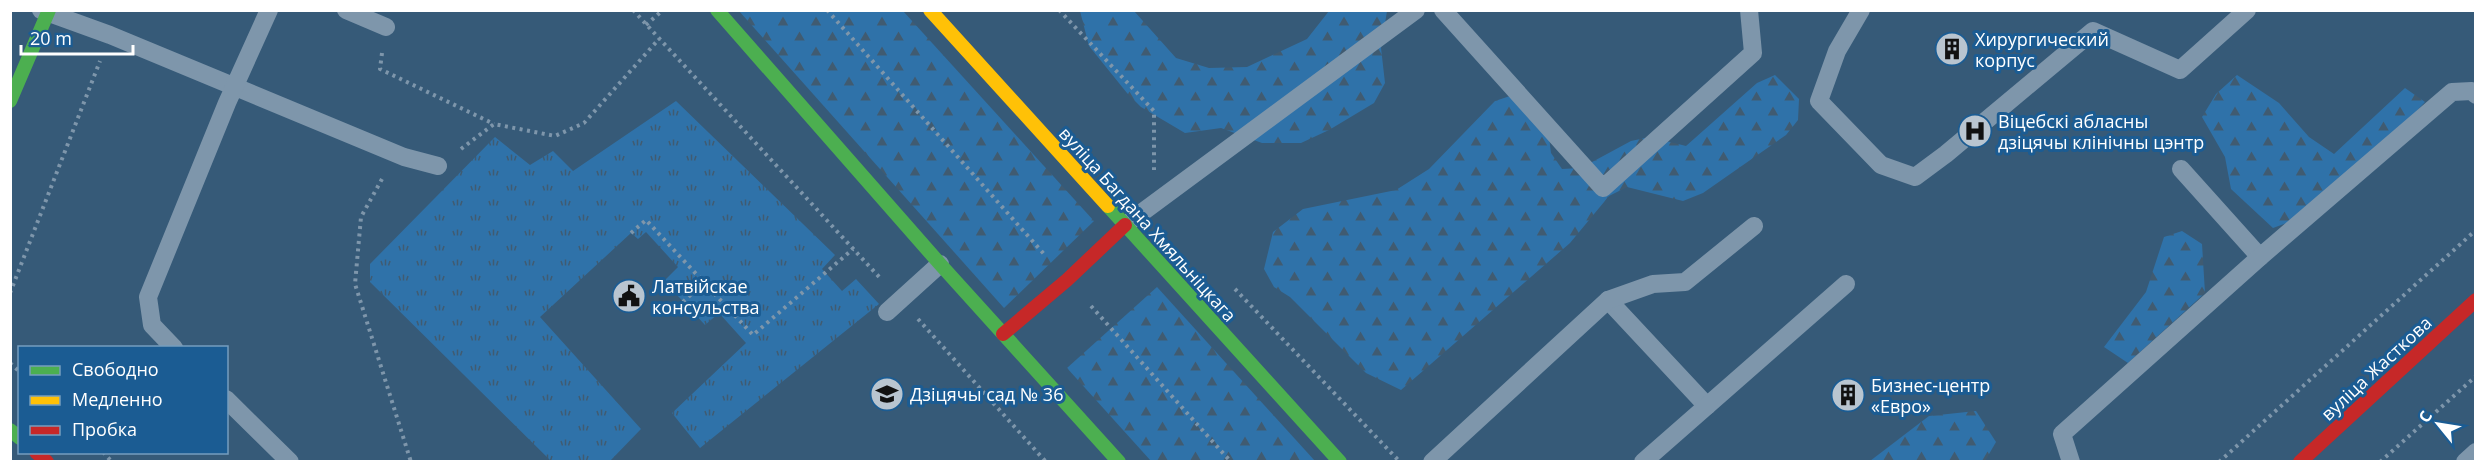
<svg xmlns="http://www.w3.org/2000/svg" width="2486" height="472" viewBox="0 0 2486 472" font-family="'Open Sans',sans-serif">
	<defs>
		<pattern id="grass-tufts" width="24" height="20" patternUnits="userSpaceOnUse" patternTransform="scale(1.5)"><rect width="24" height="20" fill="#2f72a9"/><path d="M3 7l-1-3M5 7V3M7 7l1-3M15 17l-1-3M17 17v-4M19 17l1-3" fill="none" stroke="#405b71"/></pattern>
		<pattern id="forest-firs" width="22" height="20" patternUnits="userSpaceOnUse" patternTransform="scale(1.5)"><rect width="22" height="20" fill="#2f72a9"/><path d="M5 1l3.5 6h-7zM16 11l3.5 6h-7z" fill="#405b71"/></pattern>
	</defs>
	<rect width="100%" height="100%" fill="#365a78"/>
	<path fill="url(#grass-tufts)" d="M 676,101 L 835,255 L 822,269 L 842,291 L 856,279 L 879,304 L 700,448 L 672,413 L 746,343 L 719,313 L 705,325 L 664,281 L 678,267 L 646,232 L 638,239 L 631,233 L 540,317 L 641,429 L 610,461 L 551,461 L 370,282 L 370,264 L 495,137 L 530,165 L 553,151 L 573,171 Z"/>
	<g fill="url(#forest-firs)">
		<path d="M 739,11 L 903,11 L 1094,221 L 1004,308 Z"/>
		<path d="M 1080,11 L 1134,11 L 1176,58 L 1209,68 L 1247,67 L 1307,39 L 1329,11 L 1387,11 L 1381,48 L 1385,83 L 1374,103 L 1329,130 L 1301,143 L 1262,143 L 1221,128 L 1185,133 L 1141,107 L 1127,93 L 1089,46 Z"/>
		<path d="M 1775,75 L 1799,99 L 1798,120 L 1786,135 L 1703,193 L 1683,201 L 1627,187 L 1609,196 L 1570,243 L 1401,390 L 1366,373 L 1290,297 L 1274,287 L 1264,269 L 1273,232 L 1303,209 L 1396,190 L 1429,169 L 1495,101 L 1513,95 L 1546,114 L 1551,153 L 1562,169 L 1581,168 L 1631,141 L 1650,137 L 1686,146 L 1757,83 Z"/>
		<path d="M 2237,75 L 2279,103 L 2309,137 L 2334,154 L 2405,88 L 2425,102 L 2324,209 L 2273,228 L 2231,189 L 2225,157 L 2202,117 L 2216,94 Z"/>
		<path d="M 2182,231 L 2202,244 L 2205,293 L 2128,363 L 2104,347 L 2146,292 L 2164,237 Z"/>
		<path d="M 1157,287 L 1315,461 L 1151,461 L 1067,368 Z"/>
		<path d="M 1976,411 L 1996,442 L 1985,461 L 1870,461 L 1929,416 Z"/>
	</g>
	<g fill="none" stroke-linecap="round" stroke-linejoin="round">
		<g stroke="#7e96ab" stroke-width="4" stroke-dasharray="3 4.5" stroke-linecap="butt">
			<path d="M 633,10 L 881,279"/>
			<path d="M 827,10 L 1044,254"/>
			<path d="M 1059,10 L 1154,111 L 1154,170"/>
			<path d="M 646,25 L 663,10"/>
			<path d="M 382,53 L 380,69 L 494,124"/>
			<path d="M 461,149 L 494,124 L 555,136 L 584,123 L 659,39"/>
			<path d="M 382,179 L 361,217 L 355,284 L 411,462"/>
			<path d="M 631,233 L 646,220 L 753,335 L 853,249"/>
			<path d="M 1235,289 L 1400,462"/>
			<path d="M 10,293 L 100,61"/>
			<path d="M 683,302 L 704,282"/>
			<path d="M 1091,306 L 1231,462"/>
			<path d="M 918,319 L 1046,462"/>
			<path d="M 10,363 L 20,372"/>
			<path d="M 103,452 L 112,462"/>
			<path d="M 2219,462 L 2476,230"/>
			<path d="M 2380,462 L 2476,376"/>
		</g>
		<g stroke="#7e96ab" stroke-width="18">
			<path d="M 41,10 L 110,35 L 404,157 L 438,166"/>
			<path d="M 346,10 L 386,27"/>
			<path d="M 1443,10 L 1603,188 L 1753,53 L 1749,10"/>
			<path d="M 1861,10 L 1837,51 L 1819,101 L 1881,165 L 1915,177 L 1946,154 L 2093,31 L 2180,70 L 2247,10"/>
			<path d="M 2181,169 L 2260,257"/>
			<path d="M 1125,225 L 1416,10"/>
			<path d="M 1608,300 L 1707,406"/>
			<path d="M 887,312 L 940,264"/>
			<path d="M 174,348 L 152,325 L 148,297 L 227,103 L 269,10"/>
			<path d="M 226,399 L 290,462"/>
			<path d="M 1432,462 L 1608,300 L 1653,284 L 1685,282 L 1754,226"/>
			<path d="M 1643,462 L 1846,284"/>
			<path d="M 2071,462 L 2062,434 L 2260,257 L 2452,92 L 2472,91 L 2476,95"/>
			<path d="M 2465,462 L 2476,452"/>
		</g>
		<g stroke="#4caf50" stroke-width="14">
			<path d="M 717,10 L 940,264 L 1119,462"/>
			<path d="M 10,101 L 49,10"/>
			<path d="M 1108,206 L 1340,462"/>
			<path d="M 10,430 L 20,438"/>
		</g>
		<path stroke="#ffc107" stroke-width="14" d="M 930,10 L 1108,206"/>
		<g stroke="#c62828" stroke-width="14">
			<path d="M 1003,334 L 1067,280 L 1125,225"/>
			<path d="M 36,452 L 47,462"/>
			<path d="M 2300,462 L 2476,300"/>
		</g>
	</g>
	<defs>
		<symbol id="building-disc" viewBox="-11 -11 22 22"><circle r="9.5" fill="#b9c5d0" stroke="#1b5c93"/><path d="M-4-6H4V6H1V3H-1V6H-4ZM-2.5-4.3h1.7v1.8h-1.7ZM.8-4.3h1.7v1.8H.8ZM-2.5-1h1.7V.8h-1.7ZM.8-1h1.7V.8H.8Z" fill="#111"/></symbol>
		<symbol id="hospital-disc" viewBox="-11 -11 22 22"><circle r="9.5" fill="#b9c5d0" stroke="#1b5c93"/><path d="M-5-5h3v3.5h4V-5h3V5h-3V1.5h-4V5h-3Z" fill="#111"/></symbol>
		<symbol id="civic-disc" viewBox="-11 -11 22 22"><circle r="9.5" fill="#b9c5d0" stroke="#1b5c93"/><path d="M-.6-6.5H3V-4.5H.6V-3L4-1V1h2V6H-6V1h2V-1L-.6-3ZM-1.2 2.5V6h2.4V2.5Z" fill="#111"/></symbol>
		<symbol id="school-disc" viewBox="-11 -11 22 22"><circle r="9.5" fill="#b9c5d0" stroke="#1b5c93"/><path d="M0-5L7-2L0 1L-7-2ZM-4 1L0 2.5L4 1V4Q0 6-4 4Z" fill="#111"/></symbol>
	</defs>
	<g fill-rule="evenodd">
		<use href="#building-disc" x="1933" y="30" width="38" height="38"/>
		<use href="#hospital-disc" x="1956" y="112" width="38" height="38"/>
		<use href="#civic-disc" x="610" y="277" width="38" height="38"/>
		<use href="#school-disc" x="868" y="375" width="38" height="38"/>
		<use href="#building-disc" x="1829" y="376" width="38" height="38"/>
	</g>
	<g text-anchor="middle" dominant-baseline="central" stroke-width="6" stroke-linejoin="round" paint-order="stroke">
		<g font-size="18" fill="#fff" stroke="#1b5c93" text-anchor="start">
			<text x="1975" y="39">Хирургический<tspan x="1975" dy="21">корпус</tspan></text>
			<text x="1998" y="121">Віцебскі абласны<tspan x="1998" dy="21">дзіцячы клінічны цэнтр</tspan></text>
			<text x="652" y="286">Латвійскае<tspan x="652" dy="21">консульства</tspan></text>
			<text x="1871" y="385">Бизнес-центр<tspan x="1871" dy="21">«Евро»</tspan></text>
			<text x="910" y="394">Дзіцячы сад № 36</text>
		</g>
		<g font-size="18" fill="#fff" stroke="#1b5c93">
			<text transform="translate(1148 224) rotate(48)">вуліца Багдана Хмяльніцкага</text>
			<text transform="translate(2376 368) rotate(-43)">вуліца Жасткова</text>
		</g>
	</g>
	<rect width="2486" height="472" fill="none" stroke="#ffffff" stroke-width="24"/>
	<rect x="18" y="346" width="210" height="108" fill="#1b5c93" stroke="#769dbe" stroke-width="1.5"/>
	<rect x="30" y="366" width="30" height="9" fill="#4caf50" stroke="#769dbe" stroke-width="1.5"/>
	<text x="72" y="376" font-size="18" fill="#ffffff">Свободно</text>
	<rect x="30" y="396" width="30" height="9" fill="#ffc107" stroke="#769dbe" stroke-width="1.5"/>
	<text x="72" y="406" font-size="18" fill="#ffffff">Медленно</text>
	<rect x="30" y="426" width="30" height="9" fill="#c62828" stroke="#769dbe" stroke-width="1.5"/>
	<text x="72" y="436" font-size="18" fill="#ffffff">Пробка</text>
	<g transform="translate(2438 424) rotate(300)" stroke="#1b5c93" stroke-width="4.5" paint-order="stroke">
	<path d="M0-4.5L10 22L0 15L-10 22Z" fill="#ffffff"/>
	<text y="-9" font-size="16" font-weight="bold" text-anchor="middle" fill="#ffffff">С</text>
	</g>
	<path d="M21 45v9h112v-9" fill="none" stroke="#ffffff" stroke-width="3"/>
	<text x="30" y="45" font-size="18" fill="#ffffff" stroke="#1b5c93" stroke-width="4.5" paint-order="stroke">20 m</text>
</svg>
